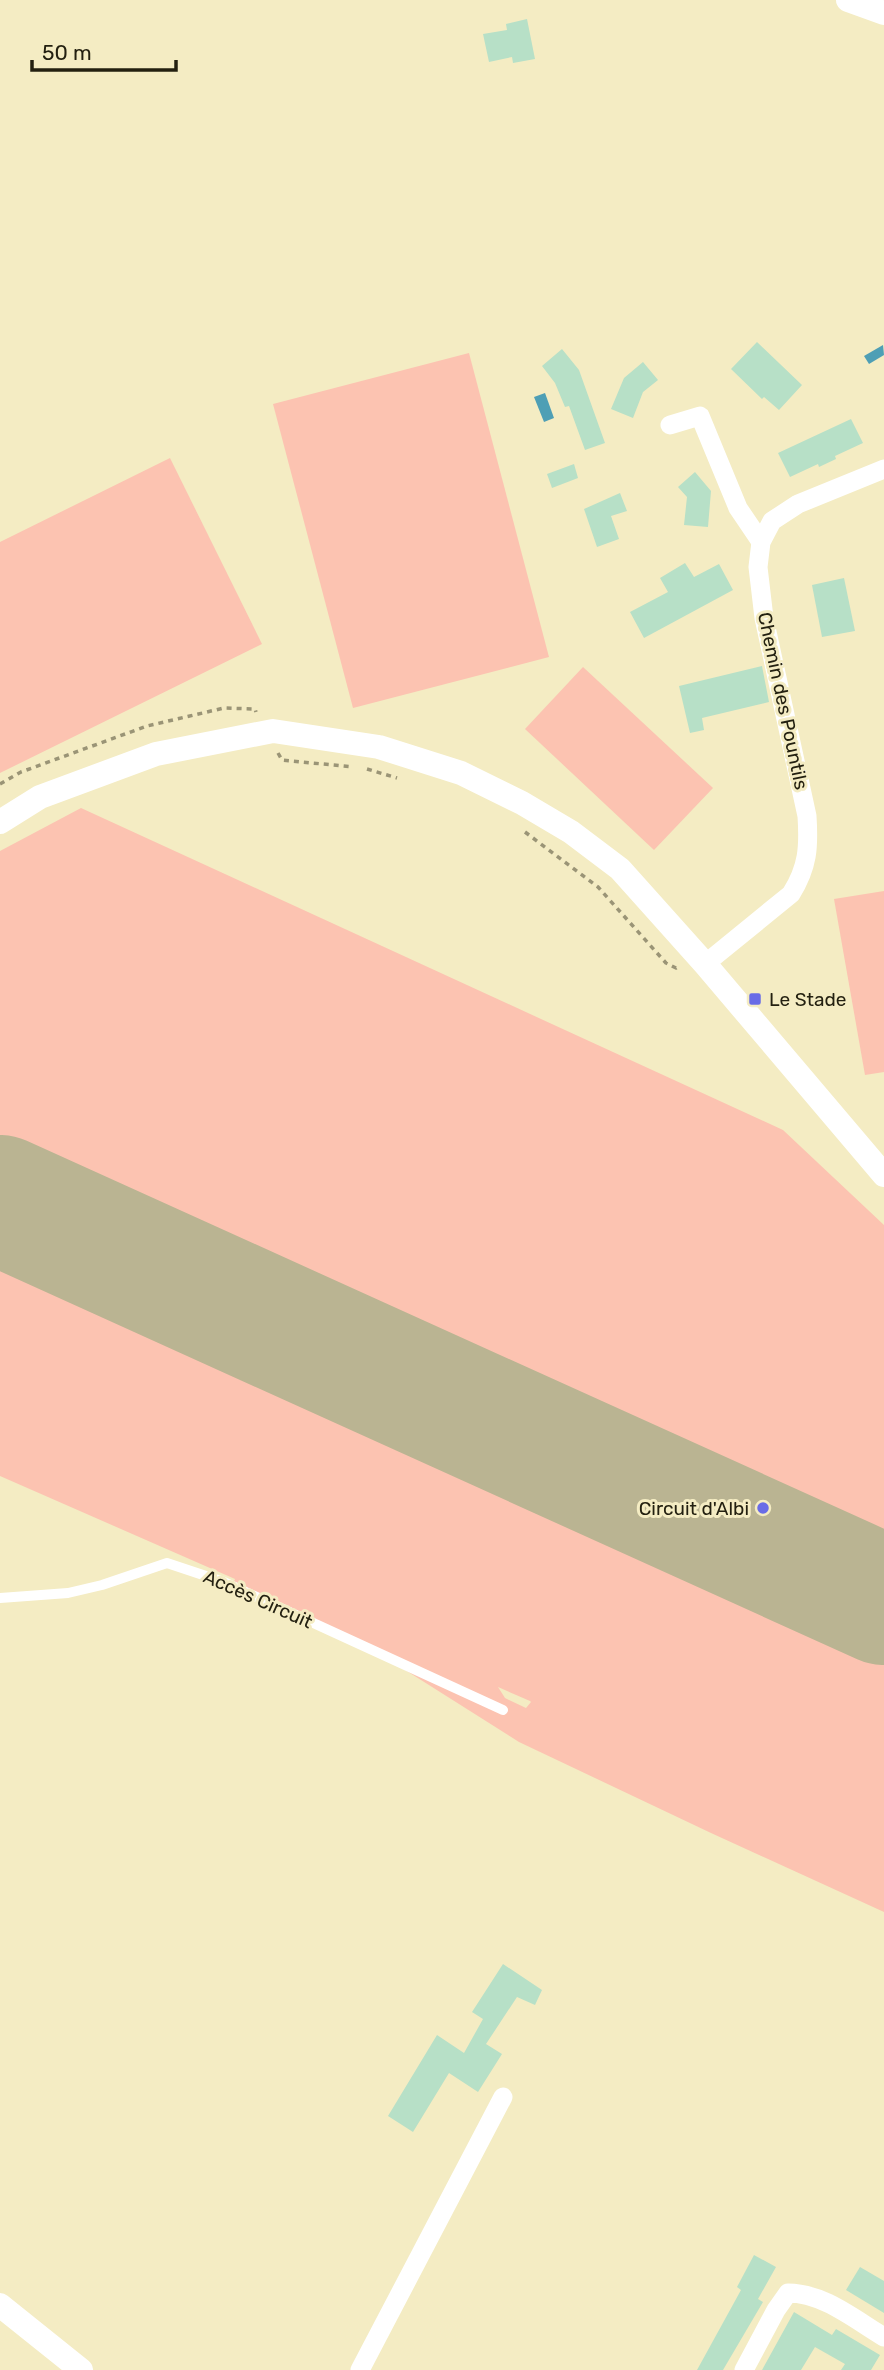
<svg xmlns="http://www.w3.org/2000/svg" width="884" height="2370" viewBox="0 0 884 2370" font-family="Rubik,sans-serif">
	<rect width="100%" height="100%" fill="#f4ecc3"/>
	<g fill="#fcc3b1" fill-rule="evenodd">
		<path d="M 469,353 L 549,657 L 353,708 L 273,404 Z"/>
		<path d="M 170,458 L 262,644 L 0,773 L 0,542 Z"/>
		<path d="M 583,667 L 713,788 L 654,850 L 525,729 Z"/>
		<path d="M 81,808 L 783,1130 L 884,1225 L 884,1912 L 711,1833 L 519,1742 L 402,1668 L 231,1590 L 235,1579 L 0,1476 L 0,1249 L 630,1534 L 665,1452 L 0,1150 L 0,851 ZM 498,1687 L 530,1701 L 531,1702 L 526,1708 L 505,1698 Z"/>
		<path d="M 884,891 L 884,1072 L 865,1075 L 834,899 Z"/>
	</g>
	<g fill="#4e9fb5">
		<path d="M 883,345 L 884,355 L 869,364 L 864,356 Z"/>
		<path d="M 545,393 L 554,418 L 544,422 L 534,397 Z"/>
	</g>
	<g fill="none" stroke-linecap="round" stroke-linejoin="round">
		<path stroke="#bab492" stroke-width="130" d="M 0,1200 L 884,1600"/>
	</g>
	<g fill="#b7e0c7">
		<path d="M 527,19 L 535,59 L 513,63 L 512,57 L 489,62 L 483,34 L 507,30 L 506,24 Z"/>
		<path d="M 757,342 L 802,385 L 779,410 L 764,397 L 762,399 L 731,369 Z"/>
		<path d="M 562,349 L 579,370 L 605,443 L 585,450 L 569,406 L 565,407 L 555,383 L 542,366 Z"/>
		<path d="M 643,362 L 658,380 L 643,392 L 633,418 L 611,409 L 624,378 Z"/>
		<path d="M 851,419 L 863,443 L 835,456 L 836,459 L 819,467 L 818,464 L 790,477 L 778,453 Z"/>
		<path d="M 574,464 L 578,478 L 552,488 L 547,474 Z"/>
		<path d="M 695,472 L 711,491 L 708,527 L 684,525 L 687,497 L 678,487 Z"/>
		<path d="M 620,493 L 627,511 L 611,516 L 619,539 L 597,547 L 584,509 Z"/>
		<path d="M 685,563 L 694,577 L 719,564 L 733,590 L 644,638 L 630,612 L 668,592 L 660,578 Z"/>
		<path d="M 844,578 L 855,631 L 822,637 L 812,585 Z"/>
		<path d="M 762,666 L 769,702 L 702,718 L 704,730 L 690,733 L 679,686 Z"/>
		<path d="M 503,1964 L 542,1990 L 535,2005 L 517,1997 L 486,2044 L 502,2054 L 478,2092 L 449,2073 L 413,2132 L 388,2116 L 437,2035 L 464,2053 L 483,2019 L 472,2012 Z"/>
		<path d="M 754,2255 L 776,2267 L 758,2299 L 763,2302 L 723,2370 L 697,2370 L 741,2290 L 737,2287 Z"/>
		<path d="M 860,2267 L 884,2281 L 884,2313 L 846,2290 Z"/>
		<path d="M 794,2312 L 832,2335 L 836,2329 L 880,2355 L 871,2370 L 841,2370 L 845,2364 L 815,2347 L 801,2370 L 762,2370 Z"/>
	</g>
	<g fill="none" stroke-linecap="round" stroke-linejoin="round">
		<g stroke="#9a9476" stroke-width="3.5" stroke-dasharray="5 5" stroke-linecap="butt">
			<path d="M 278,753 L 282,760 L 353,767"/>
			<path d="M 367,769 L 397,778"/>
			<path d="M 0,784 L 21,772 L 147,726 L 224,708 L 255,709 L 256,712"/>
			<path d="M 525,832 L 598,887 L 666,963 L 676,968 L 680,965"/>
		</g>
		<path stroke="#fff" stroke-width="10" d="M 0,1598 L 68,1593 L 102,1585 L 167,1563 L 224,1582 L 503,1710"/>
		<g stroke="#fff" stroke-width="19">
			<path d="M 670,425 L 700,416 L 738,508 L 761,542"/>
			<path d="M 705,964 L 791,894 C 808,867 809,847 807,816 L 764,618 L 758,567 L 761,542 L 772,521 L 798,504 L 884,469"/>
			<path d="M 360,2370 L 503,2097"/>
			<path d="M 744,2370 L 776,2310 L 788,2293 C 823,2293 854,2319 884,2337"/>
		</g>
		<g stroke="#fff" stroke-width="24">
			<path d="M 848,0 L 884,13"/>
			<path d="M 0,822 L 40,797 L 156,754 L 273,731 L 379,747 L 461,773 L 522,803 L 571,832 L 620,869 L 705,964 L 884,1175"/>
			<path d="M 0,2305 L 81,2370"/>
		</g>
	</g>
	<g fill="#696ce6" stroke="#f4ecc3" stroke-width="2.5">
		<rect x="748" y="992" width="14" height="14" rx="3.5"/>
		<circle cx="763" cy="1508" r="7"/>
	</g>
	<g text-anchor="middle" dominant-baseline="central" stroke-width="6" stroke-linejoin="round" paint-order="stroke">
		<g font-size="19" fill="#232010" stroke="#f4ecc3">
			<text transform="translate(783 701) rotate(78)">Chemin des Pountils</text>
			<text transform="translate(258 1599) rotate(24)">Accès Circuit</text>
		</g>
		<g font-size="19" fill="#232010" stroke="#f4ecc3" text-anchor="start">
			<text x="769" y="999">Le Stade</text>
			<text x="749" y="1508" text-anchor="end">Circuit d'Albi</text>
		</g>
	</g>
	<path d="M32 60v10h144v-10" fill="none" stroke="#232010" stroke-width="3.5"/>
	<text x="42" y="60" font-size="21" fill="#232010" stroke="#f4ecc3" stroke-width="5" paint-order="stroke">50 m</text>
</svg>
